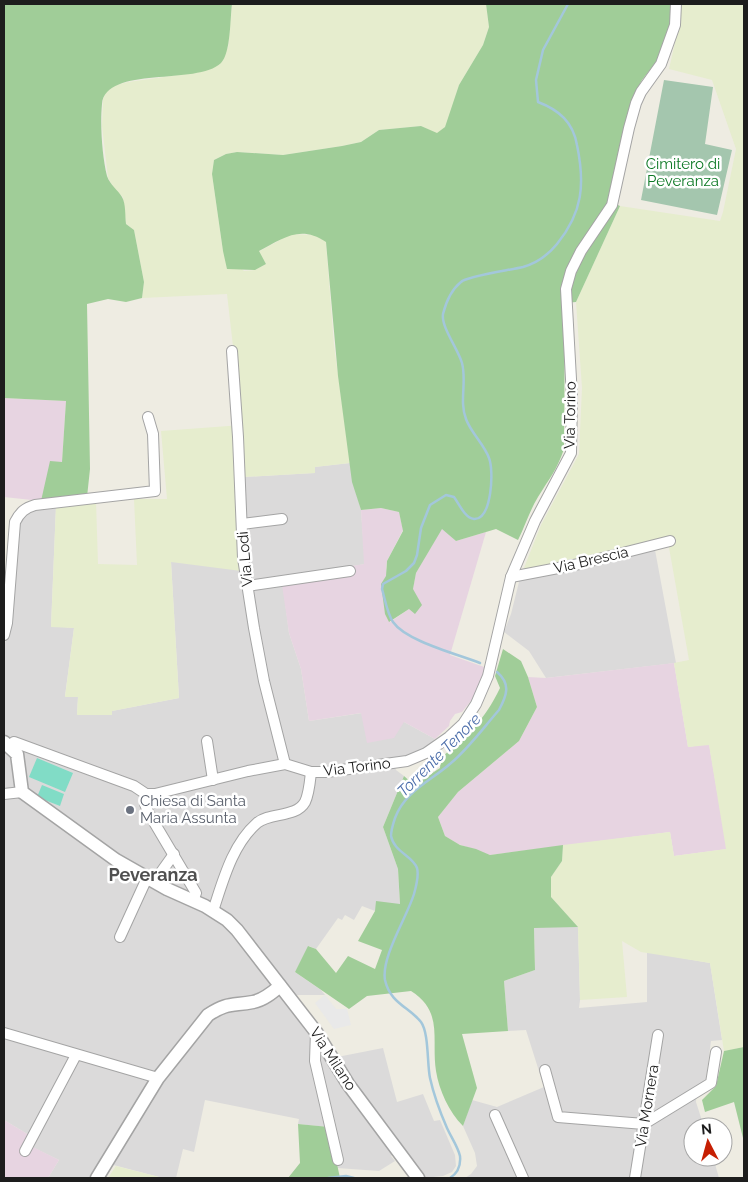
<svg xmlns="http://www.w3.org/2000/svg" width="748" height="1182" viewBox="0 0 748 1182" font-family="Raleway,sans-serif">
	<rect width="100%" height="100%" fill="#eeece2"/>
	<g fill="#dbdada">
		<path d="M 350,463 L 353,482 L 361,510 L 365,564 L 282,578 L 289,633 L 301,669 L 309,721 L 362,713 L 404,722 L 435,739 L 423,751 L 405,758 L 393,759 L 396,770 L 404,776 L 383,827 L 398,869 L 400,905 L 375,911 L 362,906 L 354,920 L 345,915 L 342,920 L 338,918 L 316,949 L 309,946 L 295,972 L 321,990 L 325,995 L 299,995 L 282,998 L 327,1059 L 383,1048 L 397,1102 L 423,1094 L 434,1121 L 440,1120 L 455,1155 L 456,1166 L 452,1172 L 443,1176 L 423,1178 L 401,1146 L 391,1156 L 395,1161 L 379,1171 L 337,1168 L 328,1127 L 298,1124 L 299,1119 L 205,1100 L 194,1152 L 183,1149 L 176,1178 L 163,1178 L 102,1162 L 90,1178 L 48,1178 L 59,1160 L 24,1143 L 29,1135 L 4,1120 L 4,647 L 11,620 L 20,517 L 29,509 L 56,506 L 51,626 L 74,628 L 65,696 L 78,697 L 77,714 L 112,715 L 112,711 L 179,698 L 171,562 L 244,527 L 243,477 L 314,473 L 314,467 Z"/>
		<path d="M 655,550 L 676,663 L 546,678 L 529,651 L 504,632 L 511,614 L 520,578 L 623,555 Z"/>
		<path d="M 534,927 L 578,927 L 580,1000 L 579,1008 L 647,1002 L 647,952 L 710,963 L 722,1040 L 711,1041 L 706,1079 L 697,1087 L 696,1102 L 704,1127 L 693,1127 L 693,1157 L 713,1157 L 719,1178 L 465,1178 L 471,1174 L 477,1166 L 475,1153 L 463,1126 L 472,1100 L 497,1107 L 544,1087 L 526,1030 L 508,1031 L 504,981 L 535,970 Z"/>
	</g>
	<g fill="#e7d4e1">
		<path d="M 4,398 L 66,401 L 62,463 L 41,501 L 4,497 Z"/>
		<path d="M 381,508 L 399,512 L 403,530 L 387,561 L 386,567 L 390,622 L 409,609 L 416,573 L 442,528 L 456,541 L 486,532 L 450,655 L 487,668 L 478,692 L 462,712 L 455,714 L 450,721 L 449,726 L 435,739 L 404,722 L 394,738 L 367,743 L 361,713 L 309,721 L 301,669 L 289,633 L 281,578 L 364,564 L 361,510 Z"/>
		<path d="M 674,663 L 688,747 L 709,744 L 727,849 L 674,856 L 670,832 L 490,855 L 458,844 L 445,836 L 438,817 L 458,792 L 519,741 L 537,707 L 528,677 L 546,678 Z"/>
		<path d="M 4,1120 L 29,1135 L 25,1143 L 59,1160 L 48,1178 L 4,1178 Z"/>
	</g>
	<g fill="#e6edce">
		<path d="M 232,4 L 486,4 L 489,27 L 483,45 L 459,85 L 448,122 L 445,127 L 437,134 L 421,126 L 379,130 L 361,142 L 342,146 L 283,155 L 237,152 L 226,154 L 214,160 L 212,174 L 223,251 L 244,271 L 255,270 L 266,264 L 258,252 L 291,234 L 316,235 L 326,242 L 334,345 L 350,463 L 315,467 L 315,473 L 243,477 L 244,527 L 249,572 L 171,562 L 179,698 L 112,711 L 112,715 L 77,715 L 78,697 L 65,697 L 74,628 L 51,627 L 56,506 L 96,501 L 98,564 L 137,565 L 134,499 L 167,499 L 161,431 L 242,425 L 227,294 L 142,298 L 144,282 L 134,230 L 126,224 L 123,197 L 115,190 L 108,178 L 102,126 L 103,99 L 106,92 L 116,85 L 128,82 L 178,75 L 228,48 Z"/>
		<path d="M 680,4 L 744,4 L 744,1047 L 724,1051 L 710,963 L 641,952 L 622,941 L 627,997 L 580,1000 L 578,927 L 551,897 L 551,877 L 562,861 L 563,845 L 670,832 L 674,856 L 726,849 L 709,745 L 688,747 L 674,663 L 689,660 L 668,542 L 522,573 L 541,525 L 579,454 L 582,388 L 576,302 L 620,206 L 720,221 L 723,212 L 736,149 L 712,80 L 669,69 L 679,25 Z"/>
		<path d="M 116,1166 L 163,1178 L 108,1178 Z"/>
	</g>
	<g fill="#a0cd98">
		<path d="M 4,4 L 232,4 C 230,18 231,53 221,63 C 197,86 106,65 102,104 C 100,124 102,156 107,176 C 110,185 118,190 122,197 C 126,204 125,216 126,224 L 134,230 L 144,282 L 142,298 L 126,302 L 108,299 L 87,304 L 90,469 L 87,497 L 41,501 L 50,461 L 62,462 L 66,401 L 4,398 Z"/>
		<path d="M 486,4 L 672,4 L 671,22 L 660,57 L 642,80 L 634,95 L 629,110 L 608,200 L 620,206 L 576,302 L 565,303 L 564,449 C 557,470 549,479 538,497 C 530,510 525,526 518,540 L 496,529 L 456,541 L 442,529 L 416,573 L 413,589 L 422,605 L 415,614 L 409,609 L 389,622 L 385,614 L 381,584 L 386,576 L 387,561 L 403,531 L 399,512 L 381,508 L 361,510 L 352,482 L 338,376 L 326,242 C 300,224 282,239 259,251 L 266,264 L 255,270 L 227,269 L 223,251 L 212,174 L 214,160 L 226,154 L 237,152 L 283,155 L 342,146 L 361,142 L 379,130 L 421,126 L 437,133 L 445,127 L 459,85 L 483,45 L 489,27 Z"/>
		<path d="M 503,649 L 521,661 L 528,677 L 537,707 L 519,741 L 458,792 L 438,817 L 445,836 L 460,845 L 476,849 L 490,855 L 563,845 L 562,861 L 551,877 L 551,897 L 578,927 L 534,928 L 535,970 L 504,981 L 508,1031 L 462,1034 L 477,1088 L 463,1126 C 449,1112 439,1090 436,1071 C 431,1039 444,1012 411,991 L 367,996 L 349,1009 L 295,972 L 308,946 L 316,949 L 336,973 L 348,956 L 375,969 L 382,950 L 358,941 L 375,911 L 376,901 L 400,904 L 398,869 L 383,827 L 404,776 L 414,785 L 440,768 L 441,758 C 469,734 484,721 500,688 L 495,676 Z"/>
		<path d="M 744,1047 L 744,1142 L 734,1102 L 705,1112 L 702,1100 L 716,1086 L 724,1051 Z"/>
		<path d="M 298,1124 L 329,1127 L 340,1178 L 288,1178 L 300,1163 Z"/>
	</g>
	<path fill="#a4c6ae" d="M 664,80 L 713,87 L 705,144 L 732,150 L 717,215 L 641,200 Z"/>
	<g fill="#81dcc6">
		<path d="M 37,758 L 73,773 L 65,792 L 29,777 Z"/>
		<path d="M 42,785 L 64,794 L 60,806 L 37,797 Z"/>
	</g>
	<path fill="#e9e9e9" d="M 325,995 L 336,1009 L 347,1009 L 351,1025 L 334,1029 L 315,1003 Z"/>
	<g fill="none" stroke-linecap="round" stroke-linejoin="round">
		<g stroke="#a3c7db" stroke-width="2.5">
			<path d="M 480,663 C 457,654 406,641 393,622 C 387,613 385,599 382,589 L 383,584 L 406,571 L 414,563 L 417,555 L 421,528 L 430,505 L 446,495 L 454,497 C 459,504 465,518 474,519 C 492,520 494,470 489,458 C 484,444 471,433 466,419 C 459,401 467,382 462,363 C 458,349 441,327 443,314 C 446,302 451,290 461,282 C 467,276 511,270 523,267 C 537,263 548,255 557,244 C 583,212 585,184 577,145 C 573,122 559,110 538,102 L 536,80 L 543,50 L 568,4"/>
			<path d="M 328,1178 L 346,1176 L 354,1178"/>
			<path d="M 450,1178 C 458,1173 461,1166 460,1156 C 458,1147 451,1137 447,1128 C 440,1112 434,1096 430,1078 C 427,1064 429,1033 421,1022 C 409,1007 390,1003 385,980 C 381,957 407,917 414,894 C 416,887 419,875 417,868 C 413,856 394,852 391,836 C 391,830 393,824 395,818 C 405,791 431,781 451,763 C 468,749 484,727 499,710 C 507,695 511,684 497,672"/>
		</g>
		<defs>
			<g id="minor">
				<path d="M 232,351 L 238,437 L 243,558 L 254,628 L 264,681 L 285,764"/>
				<path d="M 242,524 L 282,519"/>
				<path d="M 511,577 L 579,564 L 670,541"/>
				<path d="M 247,586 L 350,571"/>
				<path d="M 4,635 L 7,623 L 15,522 C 20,512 25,508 35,505 L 155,491 L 153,434 L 148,417"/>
				<path d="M 207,741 L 213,780"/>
				<path d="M 9,746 L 14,742 L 134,786 L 146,794 L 155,794 L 248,771 L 285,764 L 311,772 L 327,772 L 407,761 L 426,753 L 449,737 L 463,724 L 476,704 L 488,676 L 511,577 L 535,521 L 571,453 L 572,397 L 566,289 L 571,271 L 581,251 L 612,205 L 629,128 L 636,103 L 641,92 L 661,64 L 675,25 L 676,4"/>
				<path d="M 4,794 L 22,792"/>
				<path d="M 146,794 L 145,804 L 148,812 L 196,893 L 193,901"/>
				<path d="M 154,882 L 174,854"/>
				<path d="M 213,911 C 223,881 232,845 257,823 C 270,812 296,818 305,802 C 309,794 310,781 311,772"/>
				<path d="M 120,937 L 147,878"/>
				<path d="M 316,1032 L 315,1061 L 338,1160"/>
				<path d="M 4,1033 L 158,1078"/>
				<path d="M 545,1070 L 558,1117 L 644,1124 L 711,1083 L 716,1052"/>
				<path d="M 495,1115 L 523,1178"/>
				<path d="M 25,1151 L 76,1055"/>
				<path d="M 635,1178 L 658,1035"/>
			</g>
			<g id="tertiary">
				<path d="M 4,742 L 17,754 L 22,792 L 116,860 L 167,889 L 205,906 L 227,920 L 237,930 L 316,1032 L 348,1084 L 418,1178"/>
				<path d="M 97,1178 L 158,1078 L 208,1015 C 228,1002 232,1006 253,1002 C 264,1000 273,992 280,986"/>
			</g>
		</defs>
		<use href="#minor" stroke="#a4a4a4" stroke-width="12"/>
		<use href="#tertiary" stroke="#a4a4a4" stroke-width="15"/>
		<use href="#minor" stroke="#fff" stroke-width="10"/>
		<use href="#tertiary" stroke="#fff" stroke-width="12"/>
	</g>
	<circle fill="#6b7280" stroke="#fff" stroke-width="2" cx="130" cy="810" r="5"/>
	<g text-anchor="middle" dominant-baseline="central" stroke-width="5" stroke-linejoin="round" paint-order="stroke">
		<g font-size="15" fill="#0d7925" stroke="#fff">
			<text x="683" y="164">Cimitero di<tspan x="683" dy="17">Peveranza</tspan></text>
		</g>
		<g font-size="15" fill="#1d1d1d" stroke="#fff">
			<text transform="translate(570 415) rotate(-89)">Via Torino</text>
			<text transform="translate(245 559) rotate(-95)">Via Lodi</text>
			<text transform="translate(591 560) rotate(-13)">Via Brescia</text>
			<text transform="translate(357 767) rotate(-7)">Via Torino</text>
			<text transform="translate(333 1059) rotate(57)">Via Milano</text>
			<text transform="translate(647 1106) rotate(-81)">Via Mornera</text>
		</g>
		<g font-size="15" fill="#5b616d" stroke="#fff" text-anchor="start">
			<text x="140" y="801">Chiesa di Santa<tspan x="140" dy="17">Maria Assunta</tspan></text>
		</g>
		<g font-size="16" font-style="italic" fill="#4b6daa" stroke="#fff">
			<text transform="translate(439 755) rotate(-45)">Torrente Tenore</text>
		</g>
		<g font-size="18" font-weight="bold" fill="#505050" stroke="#fff">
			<text x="153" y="874">Peveranza</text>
		</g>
	</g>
	<rect width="748" height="1182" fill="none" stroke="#1d1d1d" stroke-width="10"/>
	<g transform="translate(708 1142) rotate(354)"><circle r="24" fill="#ffffff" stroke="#a5a5a5"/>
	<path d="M0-4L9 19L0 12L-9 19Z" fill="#c61f03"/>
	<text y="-8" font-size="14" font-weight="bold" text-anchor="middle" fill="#1d1d1d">N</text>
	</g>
</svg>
